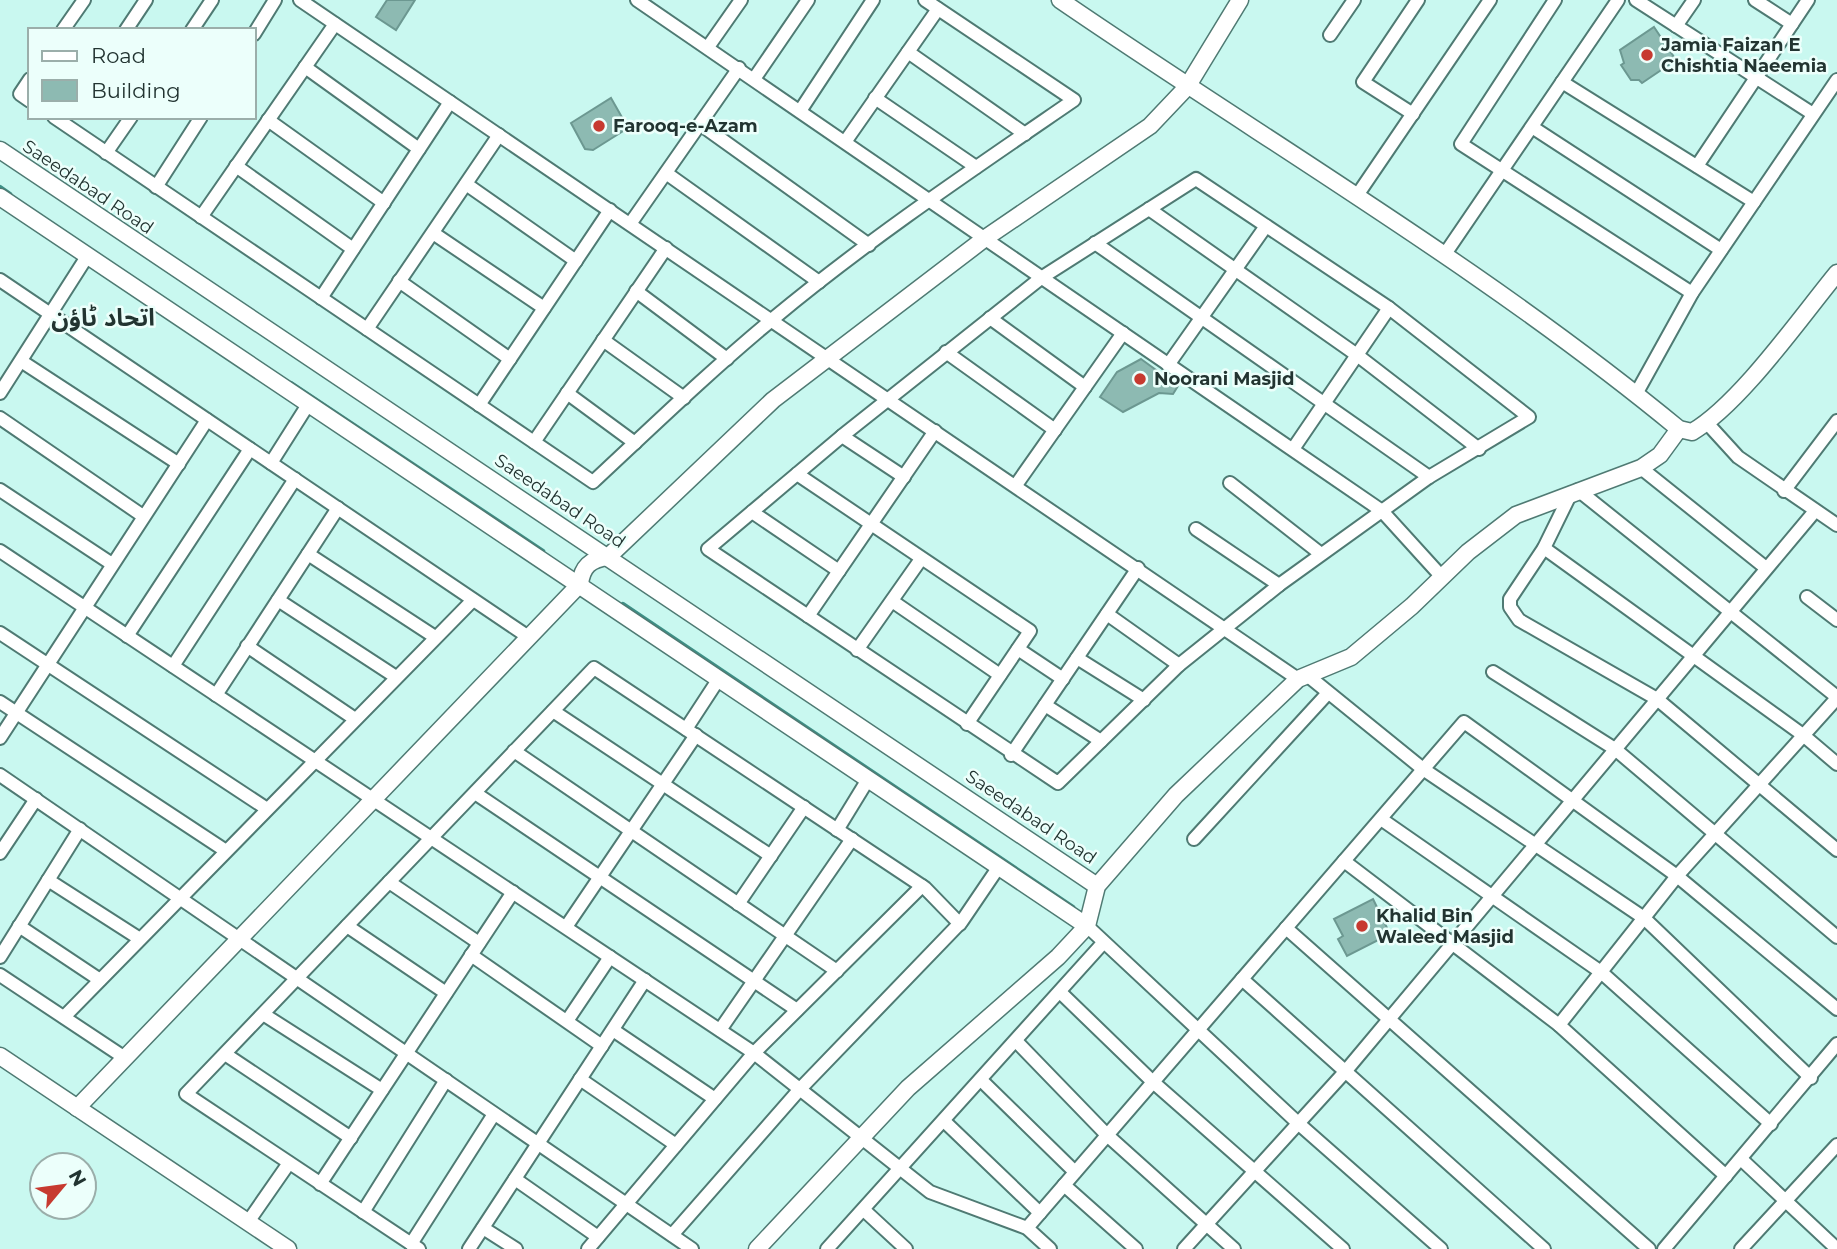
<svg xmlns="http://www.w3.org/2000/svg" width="1837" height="1249" viewBox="0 0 1837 1249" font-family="Montserrat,'Noto Sans Arabic',sans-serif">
	<rect width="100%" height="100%" fill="#c9f8f0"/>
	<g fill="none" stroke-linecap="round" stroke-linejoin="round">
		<g stroke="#3d9086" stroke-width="4.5">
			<path d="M 0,187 L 10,194"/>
			<path d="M 291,383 L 543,551"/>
			<path d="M 623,604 L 1073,907"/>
		</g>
	</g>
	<g fill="#8dbab2" stroke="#6c9891" stroke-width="2">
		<path d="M 387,0 L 415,0 L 396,30 L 376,17 Z"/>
		<path d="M 1654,27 L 1676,60 L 1642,83 L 1639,80 L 1631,80 L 1621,65 L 1624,63 L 1620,50 Z"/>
		<path d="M 611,98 L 628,128 L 593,150 L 585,149 L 571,123 Z"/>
		<path d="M 1141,359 L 1178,386 L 1173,394 L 1159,393 L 1123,412 L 1100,397 L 1117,372 Z"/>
		<path d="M 1373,899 L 1390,934 L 1347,956 L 1338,939 L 1343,936 L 1334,919 Z"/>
	</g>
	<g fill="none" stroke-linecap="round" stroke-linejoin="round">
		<defs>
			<g id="minor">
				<path d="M 300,0 L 1298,679"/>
				<path d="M 637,0 L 1382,511 L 1441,576"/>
				<path d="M 1555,0 L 1461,144 L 1692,293"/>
				<path d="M 1636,0 L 1813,114"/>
				<path d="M 1755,0 L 1792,24"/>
				<path d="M 1676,26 L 1694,0"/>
				<path d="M 63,30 L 84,0"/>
				<path d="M 126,30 L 146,0"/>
				<path d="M 192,30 L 212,0"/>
				<path d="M 254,34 L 275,0"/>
				<path d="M 1330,35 L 1354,0"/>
				<path d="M 708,47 L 741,0"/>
				<path d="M 908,52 L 1025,134"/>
				<path d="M 305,67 L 419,149"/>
				<path d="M 30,79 L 20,94 L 30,101"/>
				<path d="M 754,79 L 808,0"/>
				<path d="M 1562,82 L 1754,202"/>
				<path d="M 875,98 L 976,167"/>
				<path d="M 800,111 L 873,0"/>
				<path d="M 1413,114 L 1363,82 L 1418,0"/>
				<path d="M 54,117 L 593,482 C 652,427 711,370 774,318 C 869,239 972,170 1074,100 L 925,0"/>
				<path d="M 268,120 L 384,203"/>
				<path d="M 700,124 L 869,245"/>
				<path d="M 1532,127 L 1721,250"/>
				<path d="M 845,142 L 938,9"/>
				<path d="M 106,153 L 131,117"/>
				<path d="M 236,166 L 353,249"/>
				<path d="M 1697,166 L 1808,0"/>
				<path d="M 666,173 L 819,282"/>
				<path d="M 1196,179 L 1389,308 L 1529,417 L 1429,477 L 1279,585 L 1179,665 L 1058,783 L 708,549 L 842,436 L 1041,278 Z"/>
				<path d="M 466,184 L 576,261"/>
				<path d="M 156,187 L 201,117"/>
				<path d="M 1356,197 L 1490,0"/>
				<path d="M 1149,209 L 1357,355 L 1479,449"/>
				<path d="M 201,217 L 335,24"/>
				<path d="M 630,224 L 739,68"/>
				<path d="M 433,233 L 544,308"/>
				<path d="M 1095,243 L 1429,477"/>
				<path d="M 1445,254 L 1618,0"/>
				<path d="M 0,280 L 527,636"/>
				<path d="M 399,281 L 510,359"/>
				<path d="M 636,291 L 727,359"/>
				<path d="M 321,298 L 450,102"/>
				<path d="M 990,318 L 1085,387"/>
				<path d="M 367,329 L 499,135"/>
				<path d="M 603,340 L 684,398"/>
				<path d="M 946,352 L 1055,430"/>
				<path d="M 21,361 L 179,464"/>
				<path d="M 1168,365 L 1266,226"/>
				<path d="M 0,393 L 88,255"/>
				<path d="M 567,393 L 635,443"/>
				<path d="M 1636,394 L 1692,293 L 1837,80"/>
				<path d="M 479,405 L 610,210"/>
				<path d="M 0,418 L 143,516"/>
				<path d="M 1707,423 L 1738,457 L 1837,525"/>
				<path d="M 842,436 L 904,477"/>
				<path d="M 534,442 L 666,248"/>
				<path d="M 1293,449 L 1389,308"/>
				<path d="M 271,463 L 309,403"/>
				<path d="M 1641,468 L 1766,568"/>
				<path d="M 797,474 L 1030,631 L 967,724"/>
				<path d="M 1230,483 L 1321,554"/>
				<path d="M 1016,485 L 1123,333"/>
				<path d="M 0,490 L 112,564"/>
				<path d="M 1578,490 L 1837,697"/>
				<path d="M 1784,491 L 1837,421"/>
				<path d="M 1571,493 L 1544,548 L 1510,599 L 1510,607 L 1519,620 L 1657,699 L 1837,850"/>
				<path d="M 752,512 L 839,571"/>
				<path d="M 1196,529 L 1279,585"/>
				<path d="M 1544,548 L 1803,735 L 1837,764"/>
				<path d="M 0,551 L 754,1053 L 930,1192 L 1027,1228 L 1050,1249"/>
				<path d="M 308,554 L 435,637"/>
				<path d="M 1807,597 L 1837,620"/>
				<path d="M 278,600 L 396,677"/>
				<path d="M 892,601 L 1000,675"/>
				<path d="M 1107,614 L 1179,665"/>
				<path d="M 808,616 L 935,431"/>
				<path d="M 0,633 L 267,809"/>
				<path d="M 127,636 L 250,449"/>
				<path d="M 247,646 L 355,719"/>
				<path d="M 1018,649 L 1063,679"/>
				<path d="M 857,650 L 921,559"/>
				<path d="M 1077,658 L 1144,700"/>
				<path d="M 173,666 L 295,479"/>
				<path d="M 1493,672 L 1615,749 L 1837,937"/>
				<path d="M 1307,675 L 1423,769 L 1644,918 L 1811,1078"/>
				<path d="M 216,695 L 338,508"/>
				<path d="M 0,702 L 226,851"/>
				<path d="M 1045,705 L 1101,741"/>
				<path d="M 553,711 L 771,856"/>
				<path d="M 686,729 L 718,680"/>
				<path d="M 0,738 L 207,420"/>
				<path d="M 514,751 L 837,971"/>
				<path d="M 1011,755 L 1138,568"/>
				<path d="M 0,775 L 692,1249"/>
				<path d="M 475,793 L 797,1010"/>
				<path d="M 1381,819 L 1601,972 L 1771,1124"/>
				<path d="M 837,830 L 867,781"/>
				<path d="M 1194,839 L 1328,693"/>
				<path d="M 0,853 L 36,799"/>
				<path d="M 1344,861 L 1559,1025 L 1726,1176"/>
				<path d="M 48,880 L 140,939"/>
				<path d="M 389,882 L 479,943"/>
				<path d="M 738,904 L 804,807"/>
				<path d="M 19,926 L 100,980"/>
				<path d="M 347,926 L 446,993"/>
				<path d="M 1087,926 L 1299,1124 L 1441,1249"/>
				<path d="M 566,927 L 696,735"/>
				<path d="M 1286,928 L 1649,1249"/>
				<path d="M 471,955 L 602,1046"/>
				<path d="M 0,957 L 80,829"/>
				<path d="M 0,975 L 125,1058"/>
				<path d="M 1242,979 L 1544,1249"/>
				<path d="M 1060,992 L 1153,1082 L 1343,1249"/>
				<path d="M 263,1014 L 382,1090"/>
				<path d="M 64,1017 L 473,600"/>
				<path d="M 567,1021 L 610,957"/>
				<path d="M 1559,1025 L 1677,876 L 1837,698"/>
				<path d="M 613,1030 L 715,1099"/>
				<path d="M 720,1030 L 852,839"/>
				<path d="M 1016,1041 L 1107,1135 L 1234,1249"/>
				<path d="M 225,1054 L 351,1138"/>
				<path d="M 580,1079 L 676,1145"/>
				<path d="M 981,1080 L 1075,1172"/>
				<path d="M 944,1121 L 1040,1213"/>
				<path d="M 1741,1159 L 1837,1249"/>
				<path d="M 515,1179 L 598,1237"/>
				<path d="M 320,1184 L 513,892"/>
				<path d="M 1064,1185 L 1136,1249"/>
				<path d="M 865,1211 L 906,1249"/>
				<path d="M 363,1212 L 446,1080"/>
				<path d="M 248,1222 L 289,1163"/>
				<path d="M 483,1228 L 516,1249"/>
				<path d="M 1027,1228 L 1464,722 L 1677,876 L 1837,1009"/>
				<path d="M 672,1235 L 800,1089 L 962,921 L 998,868"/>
				<path d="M 411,1244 L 494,1114"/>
				<path d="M 419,1249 L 186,1094 L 594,668 L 925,888 L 960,924"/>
				<path d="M 469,1249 L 645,980"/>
				<path d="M 588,1249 L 754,1053 L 922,886"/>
				<path d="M 827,1249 L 1103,943"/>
				<path d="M 1184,1249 L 1344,1073 L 1815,511"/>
				<path d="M 1664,1249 L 1837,1044"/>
				<path d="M 1741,1249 L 1837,1145"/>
			</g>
			<g id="tertiary">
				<path d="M 1060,0 C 1267,142 1485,269 1679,429 L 1692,432 C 1740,404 1800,318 1837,273"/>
				<path d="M 0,150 L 1097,886"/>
				<path d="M 0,197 L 1087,926"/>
				<path d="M 0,1056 L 288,1249"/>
				<path d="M 77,1108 L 580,584 C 582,567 590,559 608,557 L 773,400 L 984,239 L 1150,126 L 1187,87 L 1240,0"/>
				<path d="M 757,1249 L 908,1088 L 1058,957 L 1087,926 L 1097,886 L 1176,795 L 1298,679 L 1351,657 L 1412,606 L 1468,552 L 1516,515 L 1641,468 L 1660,455 L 1679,429"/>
			</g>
		</defs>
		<use href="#minor" stroke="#4f7a73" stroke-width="16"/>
		<use href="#tertiary" stroke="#4f7a73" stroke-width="19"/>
		<use href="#minor" stroke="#fff" stroke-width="12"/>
		<use href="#tertiary" stroke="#fff" stroke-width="16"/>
	</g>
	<g fill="#c73a30" stroke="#ecfffb" stroke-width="2.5">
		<circle cx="1647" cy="55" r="7"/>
		<circle cx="599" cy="126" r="7"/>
		<circle cx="1140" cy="379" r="7"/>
		<circle cx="1362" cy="926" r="7"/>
	</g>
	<g text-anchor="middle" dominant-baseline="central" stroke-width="5" stroke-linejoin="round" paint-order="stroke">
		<g font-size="18" font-weight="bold" fill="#223431" stroke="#ecfffb" text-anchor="start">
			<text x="1661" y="45">Jamia Faizan E<tspan x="1661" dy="21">Chishtia Naeemia</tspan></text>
			<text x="613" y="126">Farooq-e-Azam</text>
			<text x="1154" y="379">Noorani Masjid</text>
			<text x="1376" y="916">Khalid Bin<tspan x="1376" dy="21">Waleed Masjid</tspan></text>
		</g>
		<g font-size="18" fill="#223431" stroke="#ecfffb">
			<text transform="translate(88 187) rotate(34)">Saeedabad Road</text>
			<text transform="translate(560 501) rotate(34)">Saeedabad Road</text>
			<text transform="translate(1031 817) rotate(34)">Saeedabad Road</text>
		</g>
		<g font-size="24" font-weight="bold" fill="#223431" stroke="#ecfffb">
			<text x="103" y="317">اتحاد ٹاؤن</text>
		</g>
	</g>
	<rect x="28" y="28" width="228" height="91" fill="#ecfffb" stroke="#9baeaa" stroke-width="2"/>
	<rect x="42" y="51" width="35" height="10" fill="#ffffff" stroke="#9baeaa" stroke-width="2"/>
	<text x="91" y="63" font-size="21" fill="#223431">Road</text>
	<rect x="42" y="80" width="35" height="21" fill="#8dbab2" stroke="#9baeaa" stroke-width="2"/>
	<text x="91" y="98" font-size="21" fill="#223431">Building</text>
	<g transform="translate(63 1186) rotate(61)"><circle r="33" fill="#ecfffb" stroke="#9baeaa" stroke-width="2"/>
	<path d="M0-5L12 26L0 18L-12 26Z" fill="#c73a30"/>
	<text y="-10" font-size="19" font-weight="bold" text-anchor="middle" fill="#223431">N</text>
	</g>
</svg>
